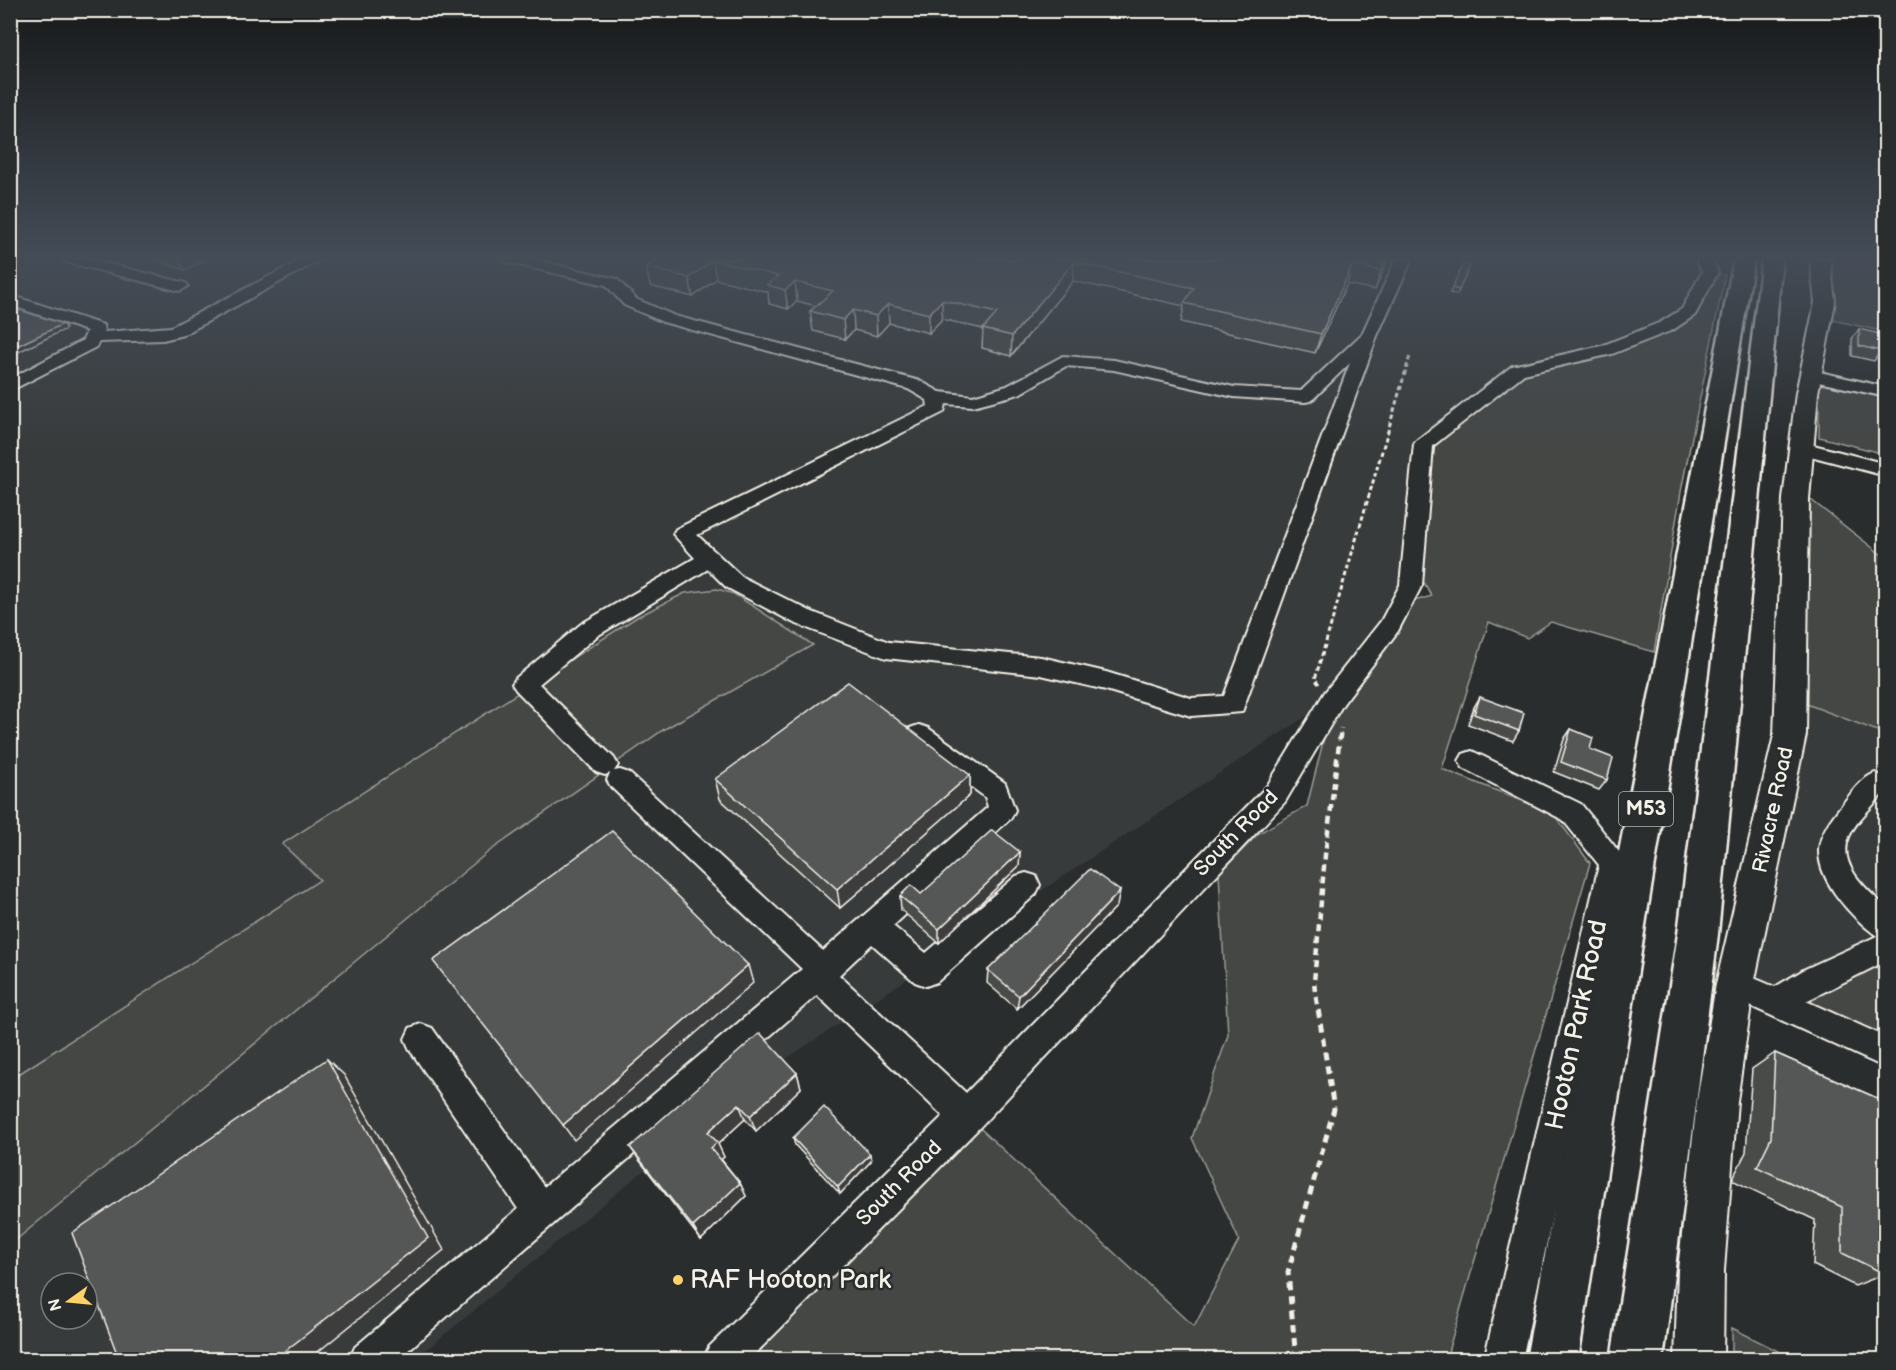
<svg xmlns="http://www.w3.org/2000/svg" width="1896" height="1370" viewBox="0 0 1896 1370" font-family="'Balsamiq Sans',sans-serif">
	<rect width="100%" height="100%" fill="#2a2d2e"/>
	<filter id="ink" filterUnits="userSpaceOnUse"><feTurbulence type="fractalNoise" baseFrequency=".0167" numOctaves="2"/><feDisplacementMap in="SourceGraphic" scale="12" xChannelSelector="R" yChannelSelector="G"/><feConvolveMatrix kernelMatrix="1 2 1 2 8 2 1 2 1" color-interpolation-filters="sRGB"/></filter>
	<g filter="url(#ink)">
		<g fill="#373a3a" fill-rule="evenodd">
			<path d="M 10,259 L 1699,259 L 1701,267 L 1682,310 L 1656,327 L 1518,370 L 1424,444 L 1411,585 L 1334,698 L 754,1080 L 415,1359 L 11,1360 ZM 51,1283 L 87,1283 L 87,1319 L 51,1319 Z"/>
			<path d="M 1791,698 L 1885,734 L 1885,959 L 1788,1000 L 1743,976 Z"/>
		</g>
		<g fill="#444645" stroke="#9c9c96" stroke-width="1.5">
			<path d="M 1829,259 L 1885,259 L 1885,332 L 1829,319 Z"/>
			<path d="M 1710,272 L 1725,275 L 1682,486 L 1654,652 L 1551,622 L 1527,638 L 1489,622 L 1442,769 L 1553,813 L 1590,863 L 1446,1359 L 722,1360 L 967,1116 L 1194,1327 L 1239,1240 L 1192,1138 L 1228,1035 L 1219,874 L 1259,833 L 1307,806 L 1334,698 L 1414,601 L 1432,596 L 1423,581 L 1433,454 L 1438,437 L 1518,370 L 1606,350 L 1689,312 Z"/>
			<path d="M 1819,381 L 1885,397 L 1885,454 L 1819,437 Z"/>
			<path d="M 1806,496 L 1882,555 L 1885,555 L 1885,734 L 1791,698 L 1806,632 L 1808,564 Z"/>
			<path d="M 717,589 L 734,594 L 813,645 L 663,730 L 487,853 L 11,1244 C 11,1224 16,1207 10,1189 L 11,1079 L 320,880 L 282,844 L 637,617 L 685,593 Z"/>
			<path d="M 1885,959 L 1885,1042 L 1788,1000 Z"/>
			<path d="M 1732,1328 L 1794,1359 L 1732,1359 Z"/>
		</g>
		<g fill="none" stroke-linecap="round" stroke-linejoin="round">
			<defs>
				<g id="minor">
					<path d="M 63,259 L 89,259 L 186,283 L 188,286 L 180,291 L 66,262 Z"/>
					<path d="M 303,259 L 322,259 L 183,335 L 163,340 L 99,342 L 96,347 L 10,391 L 10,379 L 83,340 L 87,331 L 10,305 L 10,295 L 103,325 L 104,332 L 171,327 Z"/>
					<path d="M 503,259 L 531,259 L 617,279 L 636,299 L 675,316 L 920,381 L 940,392 L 973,396 L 1007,386 L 1063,356 L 1114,360 L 1234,387 L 1301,391 L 1362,334 L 1396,259 L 1412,259 L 1377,336 L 1242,712 L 1191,716 L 1106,690 L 1041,675 L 886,658 L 794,623 L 726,587 L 708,569 L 597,636 L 539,684 L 614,758 L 618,765 L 614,771 L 620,770 L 629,773 L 823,951 L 988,807 L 985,797 L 910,742 L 906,735 L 910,728 L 919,725 L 928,728 L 1005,783 L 1015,810 L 1011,818 L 893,926 L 926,953 L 1016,876 L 1026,873 L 1036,876 L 1040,885 L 1036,894 L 937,982 L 926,986 L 915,982 L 872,944 L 839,975 L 966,1093 L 1267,786 L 1325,692 L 1381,621 L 1400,585 L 1414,444 L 1417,440 L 1512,366 L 1601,346 L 1661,322 L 1682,309 L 1702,272 L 1696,259 L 1712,259 L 1718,272 L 1695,315 L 1673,330 L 1612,354 L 1524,374 L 1433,446 L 1422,585 L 1398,631 L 1343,704 L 1285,802 L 979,1128 L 749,1360 L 703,1360 L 709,1347 L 943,1116 L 817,995 L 397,1360 L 349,1360 L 355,1347 L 518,1209 L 410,1050 L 405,1039 L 410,1028 L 421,1024 L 432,1028 L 544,1187 L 802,969 L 611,787 L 607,780 L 610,773 L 605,775 L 596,772 L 516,690 L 512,684 L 516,678 L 581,624 L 695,558 L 673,534 L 676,529 L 928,406 L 927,400 L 908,389 L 663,322 L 624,305 L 606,285 L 506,262 ZM 1350,363 L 1224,696 L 1191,698 L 1106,672 L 1041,657 L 889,642 L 810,611 L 742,577 L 697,535 L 944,412 L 946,404 L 973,406 L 1019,394 L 1066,366 L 1114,370 L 1234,397 L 1305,402 L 1311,401 Z"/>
					<path d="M 1811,370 L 1886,387 L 1886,397 L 1805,379 L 1802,375 L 1805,371 Z"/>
					<path d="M 1802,442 L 1886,464 L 1886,476 L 1795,452 L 1792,448 Z"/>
					<path d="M 1472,751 L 1581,804 L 1627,862 L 1522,1360 L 1484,1360 L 1599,865 L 1563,820 L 1463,768 L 1459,761 L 1463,754 Z"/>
					<path d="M 1875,773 L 1884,777 L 1886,789 C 1875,806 1856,819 1849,837 C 1837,865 1867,890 1886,907 L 1886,961 L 1806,1001 L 1886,1037 L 1886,1068 L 1724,994 L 1720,984 L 1724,974 L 1735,970 L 1775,987 L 1805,969 L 1877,936 C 1853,919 1818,882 1819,850 C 1820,831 1834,815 1845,801 C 1854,790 1862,778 1875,773 Z"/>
				</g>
				<path id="major" d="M 1810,259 L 1830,259 L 1835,302 L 1818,393 L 1809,499 L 1806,735 L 1754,984 L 1737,1101 L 1724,1270 L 1723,1360 L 1675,1360 L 1678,1270 L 1697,1101 L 1716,984 L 1774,735 L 1783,499 L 1796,393 L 1815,302 Z"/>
				<g id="highway">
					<path d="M 1734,259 L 1754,259 L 1646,919 L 1578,1360 L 1526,1360 L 1606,919 Z"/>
					<path d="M 1762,259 L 1782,259 L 1718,934 L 1663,1360 L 1611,1360 L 1678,934 Z"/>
				</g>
			</defs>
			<use href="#minor" stroke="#f4f1e8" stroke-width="4"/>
			<use href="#major" stroke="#f4f1e8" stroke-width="4"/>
			<use href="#highway" stroke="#f4f1e8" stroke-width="5"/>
			<path stroke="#f4f1e8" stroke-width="3" stroke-dasharray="4.5 3" stroke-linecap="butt" d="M 1319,684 L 1315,679 L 1410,356"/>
			<path stroke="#f4f1e8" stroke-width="4.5" stroke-dasharray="7 5" stroke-linecap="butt" d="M 1315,991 L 1314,982 L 1325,855 L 1341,728"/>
			<path stroke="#f4f1e8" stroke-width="5" stroke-dasharray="8 6" stroke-linecap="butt" d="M 1296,1360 L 1288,1272 L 1334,1109 L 1315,990"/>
			<use href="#minor" fill="#2a2d2e" fill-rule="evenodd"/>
			<use href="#major" fill="#2a2d2e" fill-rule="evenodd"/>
			<use href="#highway" fill="#2a2d2e" fill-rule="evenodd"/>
		</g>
		<g fill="#494b4a" stroke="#f4f1e8" stroke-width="1.5">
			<path d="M 152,259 L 207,259 L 185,270 Z"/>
			<path d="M 658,259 L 1388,259 L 1375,290 L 1347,284 L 1315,353 L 1181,322 L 1184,306 L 1073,281 L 1011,356 L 982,348 L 983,329 L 942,319 L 929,333 L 889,323 L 877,336 L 854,330 L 845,339 L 813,331 L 810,311 L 817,306 L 797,301 L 788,309 L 769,304 L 768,292 L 716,279 L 693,297 L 650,286 L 646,267 Z"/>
			<path d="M 1468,270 L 1457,295 L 1450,293 L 1452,288 Z"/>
			<path d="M 1859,329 L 1881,351 L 1874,361 L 1852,356 L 1852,339 Z"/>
			<path d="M 1480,697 L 1519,731 L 1513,741 L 1468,724 L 1474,707 Z"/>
			<path d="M 1571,729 L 1590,749 L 1607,780 L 1599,790 L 1554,772 L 1564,739 Z"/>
			<path d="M 970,775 L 970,795 L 840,908 L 720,799 L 715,779 Z"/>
			<path d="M 1020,852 L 1019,866 L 939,943 L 901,910 L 900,896 L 921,894 Z"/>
			<path d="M 1117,906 L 1017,1009 L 987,983 L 988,970 Z"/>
			<path d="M 1775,1053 L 1886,1102 L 1885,1274 L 1855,1286 L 1813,1265 L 1815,1220 L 1732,1180 L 1746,1152 L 1752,1069 Z"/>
			<path d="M 797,1073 L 801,1088 L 756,1131 L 745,1119 L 718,1144 L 724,1157 L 721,1159 L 740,1183 L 746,1196 L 701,1240 L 640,1161 L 630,1147 Z"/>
			<path d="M 793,1138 L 871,1161 L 840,1194 L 795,1145 Z"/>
		</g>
		<g fill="#3c3d3c" stroke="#f4f1e8" stroke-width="1.5">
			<path d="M 179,259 L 207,259 L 185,270 Z"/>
			<path d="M 1386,259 L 1388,259 L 1375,290 L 1381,271 Z"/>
			<path d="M 713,260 L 716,279 L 693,297 L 689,278 Z"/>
			<path d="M 1074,262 L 1073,281 L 1011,356 L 1012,336 Z"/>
			<path d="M 1352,265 L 1347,284 L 1315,353 L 1321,334 Z"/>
			<path d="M 795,282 L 797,301 L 788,309 L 785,290 Z"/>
			<path d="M 942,300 L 942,319 L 929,333 L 929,314 Z"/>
			<path d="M 888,304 L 889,323 L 877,336 L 876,316 Z"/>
			<path d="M 853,310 L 854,330 L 845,339 L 843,320 Z"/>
			<path d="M 63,324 L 66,329 L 10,356 L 10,349 Z"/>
			<path d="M 970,775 L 970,795 L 840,908 L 837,889 Z"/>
			<path d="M 1020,852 L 1019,866 L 939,943 L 939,929 Z"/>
			<path d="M 1120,891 L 1117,906 L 1017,1009 L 1019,996 Z"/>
			<path d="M 748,965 L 753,983 L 574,1140 L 563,1125 Z"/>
			<path d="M 327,1059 L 344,1075 L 444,1250 L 309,1359 L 275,1359 Z"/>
			<path d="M 797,1073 L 801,1088 L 756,1131 L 750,1116 Z"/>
			<path d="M 739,1104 L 745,1119 L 718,1144 L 724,1157 L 718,1162 L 711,1148 L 708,1132 Z"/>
			<path d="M 870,1154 L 871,1161 L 840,1194 L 838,1187 Z"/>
			<path d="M 740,1183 L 746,1196 L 701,1240 L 693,1227 Z"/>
		</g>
		<g fill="#555756" stroke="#f4f1e8" stroke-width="1.5">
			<path d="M 658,259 L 1386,259 L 1381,271 L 1352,265 L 1321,334 L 1184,303 L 1194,288 L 1074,262 L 1012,336 L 983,329 L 997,313 L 942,300 L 929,314 L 888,304 L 876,316 L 853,310 L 843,320 L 810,311 L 833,291 L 795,282 L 785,290 L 767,285 L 778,276 L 713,260 L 689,278 L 646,267 Z"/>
			<path d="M 1463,264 L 1470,265 L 1459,290 L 1452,288 Z"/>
			<path d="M 10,307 L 63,324 L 10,349 Z"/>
			<path d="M 1859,329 L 1880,334 L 1881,351 L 1859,346 Z"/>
			<path d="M 848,682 L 970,775 L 837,889 L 715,779 Z"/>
			<path d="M 1480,697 L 1524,713 L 1519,731 L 1474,714 Z"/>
			<path d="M 1571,729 L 1593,738 L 1590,749 L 1613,758 L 1607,780 L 1561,762 Z"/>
			<path d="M 992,830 L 1020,852 L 939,929 L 900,896 L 911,885 L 921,894 Z"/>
			<path d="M 612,831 L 748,965 L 563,1125 L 433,961 Z"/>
			<path d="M 1090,869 L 1120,891 L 1019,996 L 988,970 Z"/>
			<path d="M 760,1033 L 797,1073 L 750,1116 L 739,1104 L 708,1132 L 717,1142 L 711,1148 L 740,1183 L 693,1227 L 630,1147 Z"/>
			<path d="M 1775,1053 L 1886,1102 L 1886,1228 L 1884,1228 L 1885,1274 L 1842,1253 L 1842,1207 L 1757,1167 L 1771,1138 Z"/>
			<path d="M 327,1059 L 428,1238 L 275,1359 L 119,1359 L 72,1233 Z"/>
			<path d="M 824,1107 L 870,1154 L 838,1187 L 793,1138 Z"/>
		</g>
	</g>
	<linearGradient id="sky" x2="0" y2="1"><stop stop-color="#171919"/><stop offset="0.57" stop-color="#444c57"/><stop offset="1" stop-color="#444c57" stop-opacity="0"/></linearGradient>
	<rect width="1896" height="451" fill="url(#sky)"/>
	<circle fill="#ffd166" stroke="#2a2d2e" stroke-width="2" cx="678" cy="1280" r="6"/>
	<g text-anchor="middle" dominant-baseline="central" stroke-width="5" stroke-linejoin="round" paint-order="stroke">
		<rect fill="#2a2d2e" stroke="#b7b6b0" stroke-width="1.5" x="1619" y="792" width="54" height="34" rx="4.5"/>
		<g font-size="20" font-weight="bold" fill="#f4f1e8">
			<text x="1646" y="809">M53</text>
		</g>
		<g font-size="21" fill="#f4f1e8" stroke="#2a2d2e">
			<text transform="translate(1773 810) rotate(-78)">Rivacre Road</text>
			<text transform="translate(1236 833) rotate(-46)">South Road</text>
			<text transform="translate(899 1183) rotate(-45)">South Road</text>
		</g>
		<g font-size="26" fill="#f4f1e8" stroke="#2a2d2e">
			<text transform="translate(1577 1025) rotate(-78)">Hooton Park Road</text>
		</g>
		<g font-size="26" fill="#f4f1e8" stroke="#2a2d2e" text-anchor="start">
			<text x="690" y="1280">RAF Hooton Park</text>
		</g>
	</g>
	<rect width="1896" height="1370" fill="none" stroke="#2a2d2e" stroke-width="36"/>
	<rect x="18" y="18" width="1860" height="1334" fill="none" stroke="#f4f1e8" stroke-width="2" filter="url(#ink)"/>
	<g transform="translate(69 1301) rotate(255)"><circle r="28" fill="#2a2d2e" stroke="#7b7b78" stroke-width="1.5"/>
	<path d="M0-4.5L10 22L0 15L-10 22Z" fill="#ffd166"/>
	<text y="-9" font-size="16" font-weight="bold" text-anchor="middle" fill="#f4f1e8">N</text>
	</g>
</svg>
